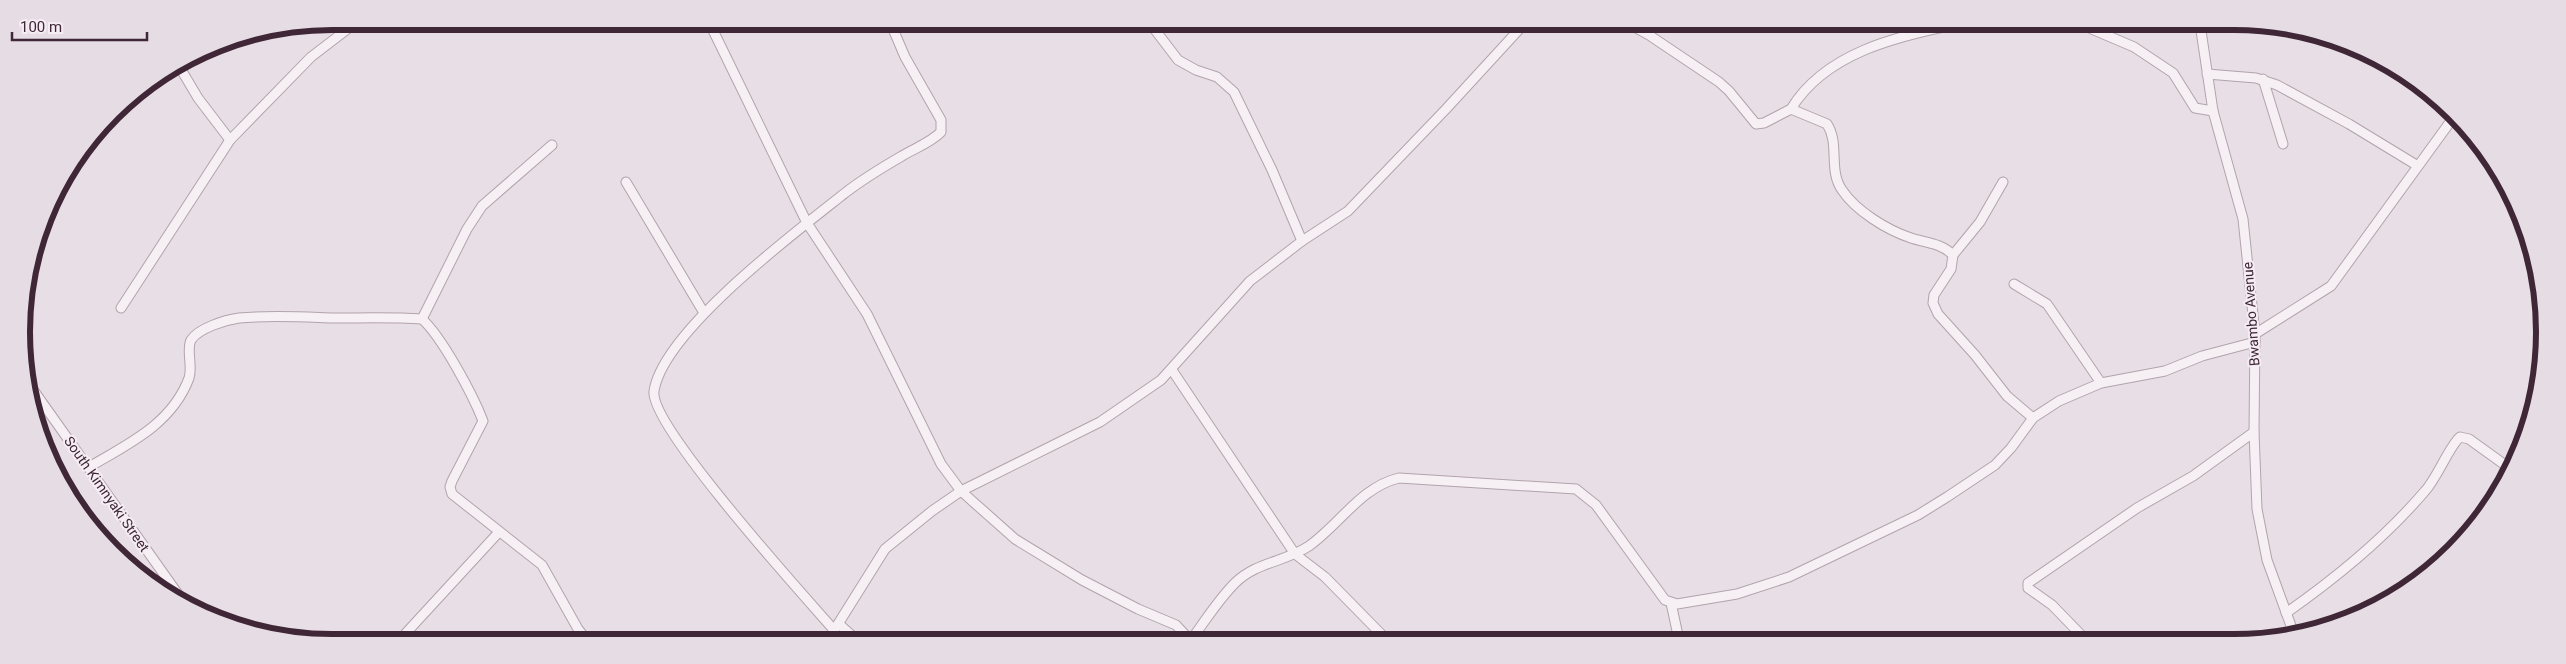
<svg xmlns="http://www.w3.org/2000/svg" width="2566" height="664" viewBox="0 0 2566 664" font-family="Roboto,sans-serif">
	<rect width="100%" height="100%" fill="#e8dee5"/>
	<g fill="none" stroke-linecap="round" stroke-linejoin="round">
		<defs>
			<g id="minor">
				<path d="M 709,22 L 807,223 L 867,314 L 941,464 L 961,491 L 1015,539 L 1082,580 L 1138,609 L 1176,625 L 1190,640"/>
				<path d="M 1149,22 L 1178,60 L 1196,70 L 1217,77 L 1234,92 L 1272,170 L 1302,241"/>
				<path d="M 1627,23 L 1649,35 L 1719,82 L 1729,91 L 1756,124 L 1764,123 L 1791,109 L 1827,124 C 1840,144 1828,170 1842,190 C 1856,211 1887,230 1911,238 C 1926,243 1941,243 1953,255 L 1951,269 L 1934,295 L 1933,303 L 1938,314 L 1975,355 L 2007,396 L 2033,418"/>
				<path d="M 2080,24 L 2134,47 L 2173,73 L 2195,108 L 2213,111"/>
				<path d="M 2200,24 L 2213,111 L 2243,219 L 2255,334 L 2254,432 L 2257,509 L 2267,560 L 2294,634"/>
				<path d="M 2107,34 L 2111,24"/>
				<path d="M 179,66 L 198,98 L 230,140"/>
				<path d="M 2207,74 L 2256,78 L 2277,85 L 2349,124 L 2418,166"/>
				<path d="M 2263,79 L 2283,144"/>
				<path d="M 1791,109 C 1825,53 1897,36 1958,24"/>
				<path d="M 626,182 L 704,313"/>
				<path d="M 1953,255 L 1980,222 L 2003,182"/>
				<path d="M 2014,284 L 2047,304 L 2101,383"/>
				<path d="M 121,308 L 230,140 L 311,57 L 358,21"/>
				<path d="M 422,319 L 467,229 L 482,206 L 552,145"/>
				<path d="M 2255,334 L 2331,286 L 2453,118"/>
				<path d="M 1172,370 L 1295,554 L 1325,577 L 1387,640"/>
				<path d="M 29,384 L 185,604"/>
				<path d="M 89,467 C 128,444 172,424 189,378 C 193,366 186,350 191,340 C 199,328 225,320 239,318 C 270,315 303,317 334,318 C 363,318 393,317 422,319 C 442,337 473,395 483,421 L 452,481 L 450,487 L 452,494 L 542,565 L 578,629 L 587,640"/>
				<path d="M 1671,603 L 1679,640"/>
				<path d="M 2286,613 C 2336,578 2385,538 2425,491 C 2437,478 2450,445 2460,437 L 2469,439 L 2512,470"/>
				<path d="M 839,624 L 857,640"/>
				<path d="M 834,630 C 805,597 649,425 654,391 C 663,331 797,231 845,193 C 863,179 883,167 902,156 C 915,148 930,143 941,132 L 941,120 L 905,57 L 890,22"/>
				<path d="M 402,640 L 406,633 L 499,532"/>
				<path d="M 828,640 L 885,549 L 932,511 L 961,491 L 1100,422 L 1161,380 L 1250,281 L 1302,241 L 1348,211 L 1446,109 L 1525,23"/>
				<path d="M 1191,640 C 1205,621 1218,600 1235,583 C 1256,562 1285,562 1309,546 C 1340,524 1361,487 1399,478 L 1576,489 L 1596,505 L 1665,600 L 1677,604 L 1737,594 L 1789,577 L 1918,515 L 1947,497 L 1995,465 L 2011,448 L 2033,418 L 2059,401 L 2101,383 L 2165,371 L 2202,356 L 2255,342"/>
				<path d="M 2086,640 L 2052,605 L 2028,588 L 2028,583 L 2137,508 L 2193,476 L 2254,432"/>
			</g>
		</defs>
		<use href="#minor" stroke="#b2a3ad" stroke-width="11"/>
		<use href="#minor" stroke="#f6f0f4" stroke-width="9"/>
	</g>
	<g text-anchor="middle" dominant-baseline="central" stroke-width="4" stroke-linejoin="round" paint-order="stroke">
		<g font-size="14" fill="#3f2737" stroke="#f5edf3">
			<text transform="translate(2251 314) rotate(-94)">Bwambo Avenue</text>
			<text transform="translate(107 494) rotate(55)">South Kimnyaki Street</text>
		</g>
	</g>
	<path d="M0 0H2566V664H0ZM332 30H2234A302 302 0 0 1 2536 332V332A302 302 0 0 1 2234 634H332A302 302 0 0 1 30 332V332A302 302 0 0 1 332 30Z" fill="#e6dde4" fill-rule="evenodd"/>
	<path fill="none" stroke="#3f2737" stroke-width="6" d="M332 30H2234A302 302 0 0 1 2536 332V332A302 302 0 0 1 2234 634H332A302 302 0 0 1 30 332V332A302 302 0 0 1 332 30Z"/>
	<path d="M12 32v8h135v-8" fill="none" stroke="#3f2737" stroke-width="2.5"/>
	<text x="20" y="32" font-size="15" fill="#3f2737" stroke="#f5edf3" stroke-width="4" paint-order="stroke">100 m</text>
</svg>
